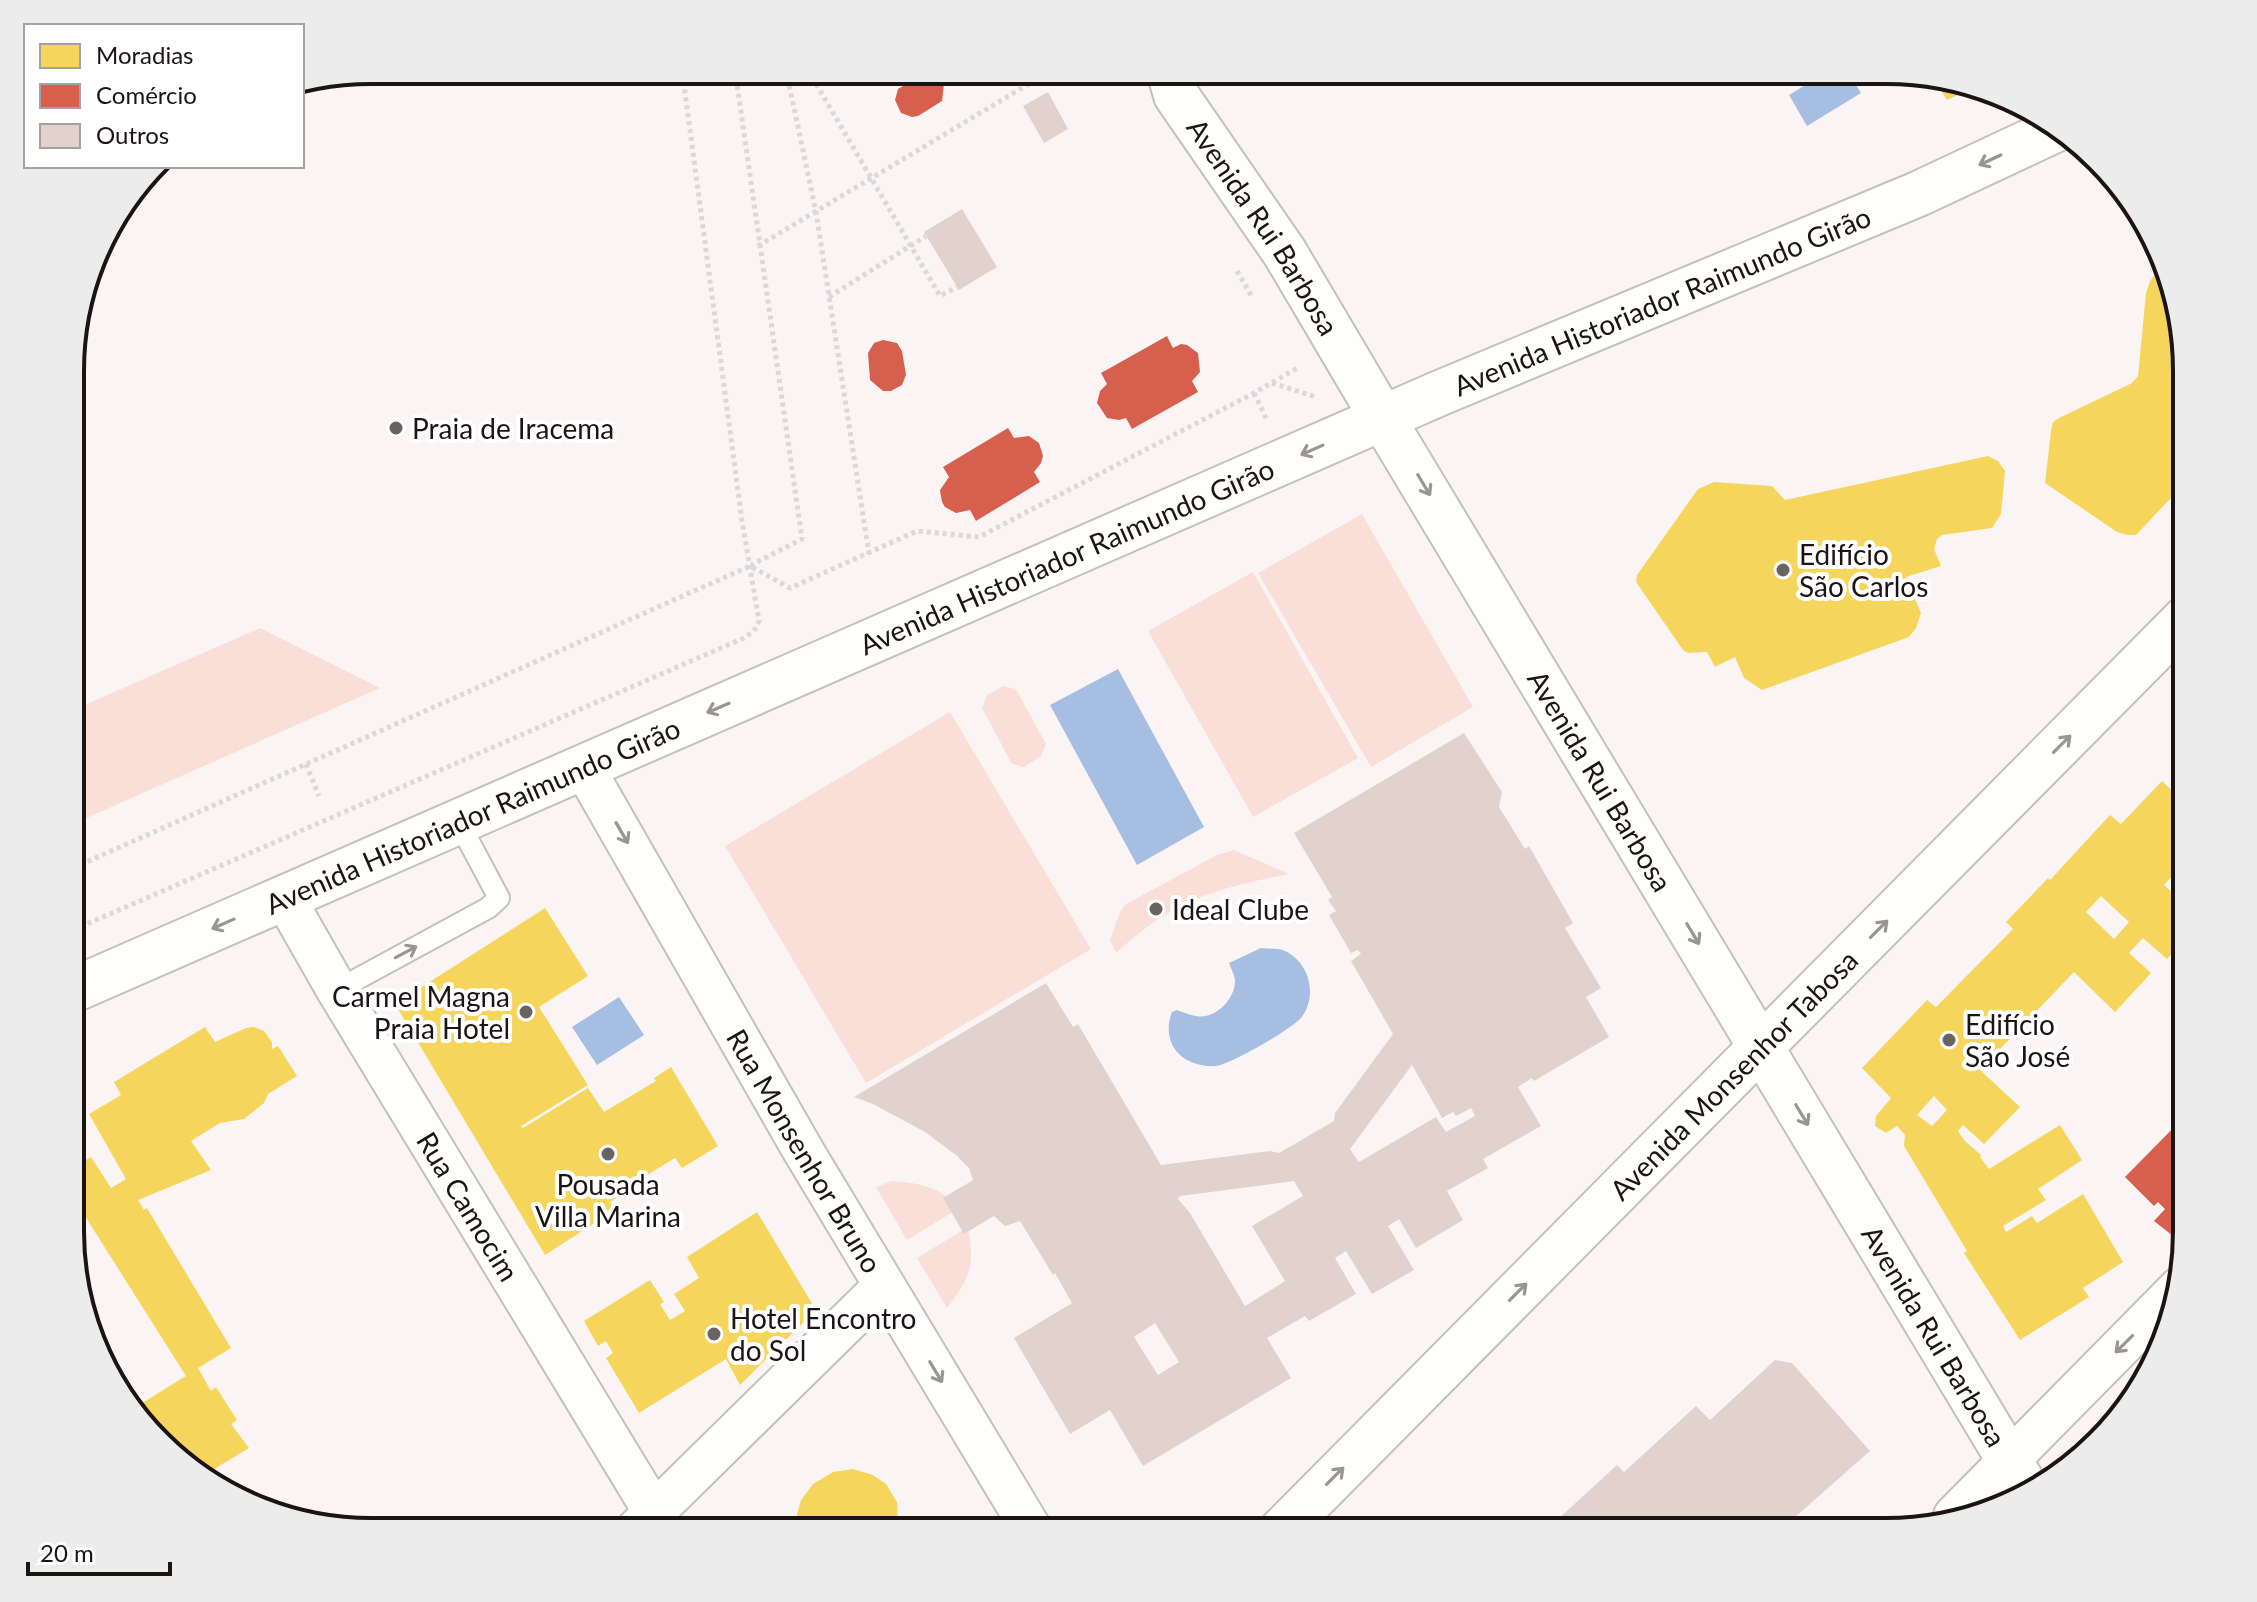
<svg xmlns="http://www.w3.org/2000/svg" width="2257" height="1602" viewBox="0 0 2257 1602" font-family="Lato,sans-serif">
	<rect width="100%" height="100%" fill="#faf5f4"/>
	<g fill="#fadfd8">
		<path d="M 1362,514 L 1473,707 L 1371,767 L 1258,573 Z"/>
		<path d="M 1253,572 L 1358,758 L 1253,817 L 1148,631 Z"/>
		<path d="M 260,628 L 380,688 L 73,824 L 73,710 Z"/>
		<path d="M 1003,686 L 1016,689 L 1046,744 L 1041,756 L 1024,767 L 1012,764 L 982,708 L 987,695 Z"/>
		<path d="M 950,712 L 1091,949 L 866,1083 L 725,846 Z"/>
		<path d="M 1234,850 L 1289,874 C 1213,889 1174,900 1116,953 L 1110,940 L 1120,912 L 1126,904 L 1217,855 Z"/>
		<path d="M 892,1181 C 918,1183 942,1186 958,1209 L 907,1240 L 876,1187 Z"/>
		<path d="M 968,1227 C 975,1265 971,1277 947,1308 L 917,1258 Z"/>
	</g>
	<g fill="#a7bee3">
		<path d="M 1828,71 L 1847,71 L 1861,93 L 1807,126 L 1789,95 Z"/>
		<path d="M 1118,669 L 1204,827 L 1137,865 L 1050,705 Z"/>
		<path d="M 1261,948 C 1269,949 1278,948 1285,951 C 1310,963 1318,996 1301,1018 C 1292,1029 1229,1065 1216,1066 C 1202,1067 1187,1063 1177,1052 C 1167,1040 1167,1025 1172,1012 L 1177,1010 C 1183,1012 1190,1015 1196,1016 C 1214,1020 1235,1000 1235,981 C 1235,975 1231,969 1229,963 Z"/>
		<path d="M 619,997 L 644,1035 L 597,1065 L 572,1027 Z"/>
	</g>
	<g fill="#f6d55c" fill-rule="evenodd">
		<path d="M 1932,76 L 1974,84 L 1979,85 L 1947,100 Z"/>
		<path d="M 2161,267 L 2186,352 L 2186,482 L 2136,535 L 2128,535 L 2117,532 L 2045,483 L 2051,431 L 2053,422 L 2059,418 L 2132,383 L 2138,376 L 2146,293 L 2150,281 Z"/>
		<path d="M 1988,456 L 1998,461 L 2005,471 L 2001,514 L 1992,528 L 1942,535 L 1937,539 L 1934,549 L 1941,566 L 1906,577 L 1921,613 L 1916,628 L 1909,637 L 1762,690 L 1744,678 L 1735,657 L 1715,667 L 1707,652 L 1688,653 L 1683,650 L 1636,582 L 1637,575 L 1698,489 L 1714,482 L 1772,486 L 1785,500 Z"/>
		<path d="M 2162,781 L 2186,804 L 2186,861 L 2164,885 L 2186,905 L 2186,938 L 2167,959 L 2143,938 L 2129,953 L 2151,973 L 2115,1012 L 2074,972 L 1980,1070 L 2020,1107 L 1984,1144 L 1963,1125 L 1958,1131 L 1965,1141 L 1982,1156 L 1980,1157 L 1989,1169 L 2060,1125 L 2082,1160 L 2038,1189 L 2046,1200 L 2003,1226 L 2006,1232 L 2032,1216 L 2037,1223 L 2083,1194 L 2123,1262 L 2083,1288 L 2089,1297 L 2020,1340 L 1964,1253 L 1967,1251 L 1904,1146 L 1905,1135 L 1897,1126 L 1886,1133 L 1875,1126 L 1876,1116 L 1891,1098 L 1862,1068 L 1927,1000 L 1936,1007 L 2013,929 L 2006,922 L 2048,878 L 2050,880 L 2110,815 L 2121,824 ZM 2101,896 L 2129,922 L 2114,939 L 2086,912 ZM 1934,1096 L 1947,1110 L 1932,1126 L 1917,1115 Z"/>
		<path d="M 545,908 L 588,976 L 539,1007 L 588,1085 L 521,1126 L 523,1128 L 588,1088 L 604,1112 L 656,1081 L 654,1078 L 671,1067 L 718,1146 L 682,1168 L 675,1158 L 629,1186 L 631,1189 L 610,1202 L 615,1210 L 545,1255 L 395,1004 Z"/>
		<path d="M 205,1027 L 215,1042 L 246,1028 L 254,1027 L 264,1031 L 272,1042 L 272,1049 L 278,1046 L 297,1076 L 268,1094 L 264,1103 L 244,1119 L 220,1123 L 191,1141 L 211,1170 L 138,1200 L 144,1210 L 147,1208 L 231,1348 L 198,1368 L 211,1391 L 216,1387 L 237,1420 L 231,1424 L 249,1448 L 201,1477 L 188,1470 L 134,1408 L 186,1376 L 78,1205 L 73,1207 L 73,1159 L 76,1166 L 91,1157 L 111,1188 L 126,1179 L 89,1114 L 121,1095 L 114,1082 Z"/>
		<path d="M 757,1212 L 816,1310 L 740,1385 L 726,1359 L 639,1413 L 606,1358 L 613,1353 L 606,1341 L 598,1346 L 584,1321 L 650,1280 L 664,1302 L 660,1304 L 670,1320 L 685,1311 L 674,1294 L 699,1278 L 687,1257 Z"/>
		<path d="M 101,1355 L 123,1387 L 118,1390 L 110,1381 Z"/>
		<path d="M 853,1469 L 873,1475 L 886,1484 L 897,1502 L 898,1525 L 903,1532 L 793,1532 L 798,1527 L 797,1514 L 801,1500 L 813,1484 L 833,1472 Z"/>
	</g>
	<g fill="#d6604d">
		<path d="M 926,72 L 939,76 L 944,84 L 942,101 L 918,116 L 912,117 L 901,113 L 895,100 L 898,89 Z"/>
		<path d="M 1167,336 L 1173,348 L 1181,344 L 1187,345 L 1198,353 L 1200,372 L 1192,381 L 1198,392 L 1132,429 L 1126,418 L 1119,420 L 1107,418 L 1097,403 L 1100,391 L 1107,384 L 1101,373 Z"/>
		<path d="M 883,340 L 897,343 L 902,351 L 906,375 L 902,385 L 891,391 L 883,391 L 870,380 L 868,353 L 874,343 Z"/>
		<path d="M 1008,428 L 1014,438 L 1029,436 L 1039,443 L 1043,456 L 1041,463 L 1034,472 L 1040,482 L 976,521 L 970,510 L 956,513 L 945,507 L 942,502 L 940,490 L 949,477 L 943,467 Z"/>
		<path d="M 2186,1115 L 2186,1202 L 2174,1216 L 2186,1230 L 2173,1236 L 2154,1221 L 2165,1209 L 2158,1202 L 2154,1206 L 2125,1177 Z"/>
	</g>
	<g fill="#e1d2ce" fill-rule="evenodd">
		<path d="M 1048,92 L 1068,129 L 1044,143 L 1023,106 Z"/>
		<path d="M 962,209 L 997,267 L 959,290 L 924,232 Z"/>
		<path d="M 1464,733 L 1502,792 L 1499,807 L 1525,849 L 1529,846 L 1573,923 L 1565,928 L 1601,988 L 1586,997 L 1609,1037 L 1534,1081 L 1532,1078 L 1518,1087 L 1541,1126 L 1483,1159 L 1488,1168 L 1447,1191 L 1463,1220 L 1416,1248 L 1399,1219 L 1388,1226 L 1414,1270 L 1372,1294 L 1346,1251 L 1335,1258 L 1356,1294 L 1309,1321 L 1305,1316 L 1267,1338 L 1291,1378 L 1143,1466 L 1110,1410 L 1070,1434 L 1014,1338 L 1072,1303 L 1055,1273 L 1053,1275 L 1020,1221 L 1005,1226 L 994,1216 L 964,1234 L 943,1198 L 973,1180 L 969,1168 L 956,1155 L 925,1132 L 873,1104 L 854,1097 L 1046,983 L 1073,1027 L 1078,1024 L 1161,1165 L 1270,1151 L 1279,1153 L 1334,1121 L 1335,1113 L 1393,1034 L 1351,961 L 1361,954 L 1358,950 L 1351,953 L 1329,915 L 1336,911 L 1328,900 L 1332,897 L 1294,833 ZM 1412,1065 L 1442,1118 L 1453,1112 L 1456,1116 L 1471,1108 L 1475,1116 L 1446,1132 L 1436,1117 L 1359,1162 L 1350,1149 ZM 1294,1181 L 1303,1196 L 1252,1226 L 1285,1281 L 1245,1306 L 1190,1213 L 1178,1199 L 1180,1196 ZM 1155,1323 L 1179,1362 L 1158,1375 L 1134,1337 Z"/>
		<path d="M 1775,1360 L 1792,1363 L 1870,1451 L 1778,1532 L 1544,1532 L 1617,1465 L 1624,1472 L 1696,1406 L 1710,1420 Z"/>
	</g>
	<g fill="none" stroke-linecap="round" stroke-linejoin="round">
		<defs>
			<path id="lane" d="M 337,990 L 488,908 L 499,898 L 458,821"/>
			<g id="street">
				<path id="s1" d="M 583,766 L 804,1152 L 1033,1532"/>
				<path id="s2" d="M 284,897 L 337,990 L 654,1512"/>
				<path d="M 1954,1516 L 2179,1288"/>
				<path d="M 636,1530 L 884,1286"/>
			</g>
			<g id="secondary">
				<path id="s3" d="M 1383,419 L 2029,1493"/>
			</g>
			<g id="primary">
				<path id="s4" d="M 1169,70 L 1176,95 L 1285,253 L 1383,419"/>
				<path id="s5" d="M 73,990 L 1440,393 L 1918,194 L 2061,127"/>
				<path id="s6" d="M 1280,1532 L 2186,618"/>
			</g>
		</defs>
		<use href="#lane" stroke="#c5c0bf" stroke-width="24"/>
		<use href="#street" stroke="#c5c0bf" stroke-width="44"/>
		<use href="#secondary" stroke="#c5c0bf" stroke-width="48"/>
		<use href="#primary" stroke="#c5c0bf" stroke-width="48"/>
		<g stroke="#dad8d8" stroke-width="5" stroke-dasharray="4 4" stroke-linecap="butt">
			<path d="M 735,70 L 802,539 L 751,565"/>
			<path d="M 786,70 L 816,212 L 869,554"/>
			<path d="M 808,70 L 940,296 L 957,287"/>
			<path d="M 758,246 L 1052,70"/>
			<path d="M 1237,271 L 1252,297"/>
			<path d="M 829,297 L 926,236"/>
			<path d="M 1272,383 L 1316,397"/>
			<path d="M 1254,393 L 1267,420"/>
			<path d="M 306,764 L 319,796"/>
			<path d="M 73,868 L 750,566 L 790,588 L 917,531 L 979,537 L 1254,393 L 1297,368 L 1295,366"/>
			<path d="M 73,930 L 744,638 L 754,631 L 759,621 L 742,521 L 682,70"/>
		</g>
		<use href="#lane" stroke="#fefefd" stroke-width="20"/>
		<use href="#street" stroke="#fefefd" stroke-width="40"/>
		<use href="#secondary" stroke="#fefefd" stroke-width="44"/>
		<use href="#primary" stroke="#fefefd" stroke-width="44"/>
	</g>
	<defs><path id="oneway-shaft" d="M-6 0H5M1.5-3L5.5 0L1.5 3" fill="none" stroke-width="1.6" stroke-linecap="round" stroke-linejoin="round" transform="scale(2)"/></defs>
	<g stroke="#989594">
		<use href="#oneway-shaft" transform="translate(1990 160) rotate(155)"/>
		<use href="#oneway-shaft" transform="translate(1312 450) rotate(156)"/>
		<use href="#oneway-shaft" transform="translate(1424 485) rotate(59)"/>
		<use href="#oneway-shaft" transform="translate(718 708) rotate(157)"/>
		<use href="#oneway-shaft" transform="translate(2062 744) rotate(-45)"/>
		<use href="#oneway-shaft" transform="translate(622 833) rotate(60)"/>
		<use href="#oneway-shaft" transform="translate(223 924) rotate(156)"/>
		<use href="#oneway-shaft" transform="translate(1879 929) rotate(-45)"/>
		<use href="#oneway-shaft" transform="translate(1693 934) rotate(59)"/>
		<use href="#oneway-shaft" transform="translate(406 952) rotate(-28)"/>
		<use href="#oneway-shaft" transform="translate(1802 1115) rotate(59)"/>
		<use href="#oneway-shaft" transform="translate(1518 1292) rotate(-45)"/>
		<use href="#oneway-shaft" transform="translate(2124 1344) rotate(135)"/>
		<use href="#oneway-shaft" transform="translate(936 1372) rotate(59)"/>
		<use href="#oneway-shaft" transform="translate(1335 1476) rotate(-45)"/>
	</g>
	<g fill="#696362" stroke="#fff" stroke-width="3">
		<circle cx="396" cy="428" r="8"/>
		<circle cx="1783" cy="570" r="8"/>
		<circle cx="1156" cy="909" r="8"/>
		<circle cx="526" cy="1012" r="8"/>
		<circle cx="1949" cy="1040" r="8"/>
		<circle cx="608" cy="1154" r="8"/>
		<circle cx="714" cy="1334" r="8"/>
	</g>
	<g text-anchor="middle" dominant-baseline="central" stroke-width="8" stroke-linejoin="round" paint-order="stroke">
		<g font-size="28" fill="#1b1413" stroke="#fff">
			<text stroke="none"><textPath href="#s4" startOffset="184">Avenida Rui Barbosa</textPath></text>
			<text stroke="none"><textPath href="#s5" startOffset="1732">Avenida Historiador Raimundo Girão</textPath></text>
			<text stroke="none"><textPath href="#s5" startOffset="1084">Avenida Historiador Raimundo Girão</textPath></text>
			<text stroke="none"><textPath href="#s3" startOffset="422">Avenida Rui Barbosa</textPath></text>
			<text stroke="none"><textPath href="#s5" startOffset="436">Avenida Historiador Raimundo Girão</textPath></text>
			<text stroke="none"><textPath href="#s6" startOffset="644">Avenida Monsenhor Tabosa</textPath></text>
			<text stroke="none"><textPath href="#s1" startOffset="444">Rua Monsenhor Bruno</textPath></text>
			<text stroke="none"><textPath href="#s2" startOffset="360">Rua Camocim</textPath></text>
			<text stroke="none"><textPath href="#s3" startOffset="1070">Avenida Rui Barbosa</textPath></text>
		</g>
		<g font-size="28" fill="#1b1413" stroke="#fff" text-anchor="start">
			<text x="412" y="428">Praia de Iracema</text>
			<text x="1799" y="554">Edifício<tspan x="1799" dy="32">São Carlos</tspan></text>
			<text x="1172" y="909">Ideal Clube</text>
			<text x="510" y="996" text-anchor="end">Carmel Magna<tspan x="510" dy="32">Praia Hotel</tspan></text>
			<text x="1965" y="1024">Edifício<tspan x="1965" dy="32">São José</tspan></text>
			<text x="608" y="1184" text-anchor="middle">Pousada<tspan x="608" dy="32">Villa Marina</tspan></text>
			<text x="730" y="1318">Hotel Encontro<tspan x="730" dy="32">do Sol</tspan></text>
		</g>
	</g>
	<path d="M0 0H2257V1602H0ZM371 84H1886A287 287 0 0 1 2173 371V1231A287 287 0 0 1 1886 1518H371A287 287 0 0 1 84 1231V371A287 287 0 0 1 371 84Z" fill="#edecec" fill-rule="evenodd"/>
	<path fill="none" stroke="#1b1413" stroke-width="4" d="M371 84H1886A287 287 0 0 1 2173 371V1231A287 287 0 0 1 1886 1518H371A287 287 0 0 1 84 1231V371A287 287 0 0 1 371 84Z"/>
	<rect x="24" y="24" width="280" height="144" fill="#ffffff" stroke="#a4a1a1" stroke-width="2"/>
	<rect x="40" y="44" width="40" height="24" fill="#f6d55c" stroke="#a4a1a1" stroke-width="2"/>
	<text x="96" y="64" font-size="24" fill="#1b1413">Moradias</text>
	<rect x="40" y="84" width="40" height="24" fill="#d6604d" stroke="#a4a1a1" stroke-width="2"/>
	<text x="96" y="104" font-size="24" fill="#1b1413">Comércio</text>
	<rect x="40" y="124" width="40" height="24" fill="#e1d2ce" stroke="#a4a1a1" stroke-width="2"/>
	<text x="96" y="144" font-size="24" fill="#1b1413">Outros</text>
	<path d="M28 1562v12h142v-12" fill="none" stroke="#1b1413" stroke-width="4"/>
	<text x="40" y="1562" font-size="24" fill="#1b1413" stroke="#ffffff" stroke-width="6" paint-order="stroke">20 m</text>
</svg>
